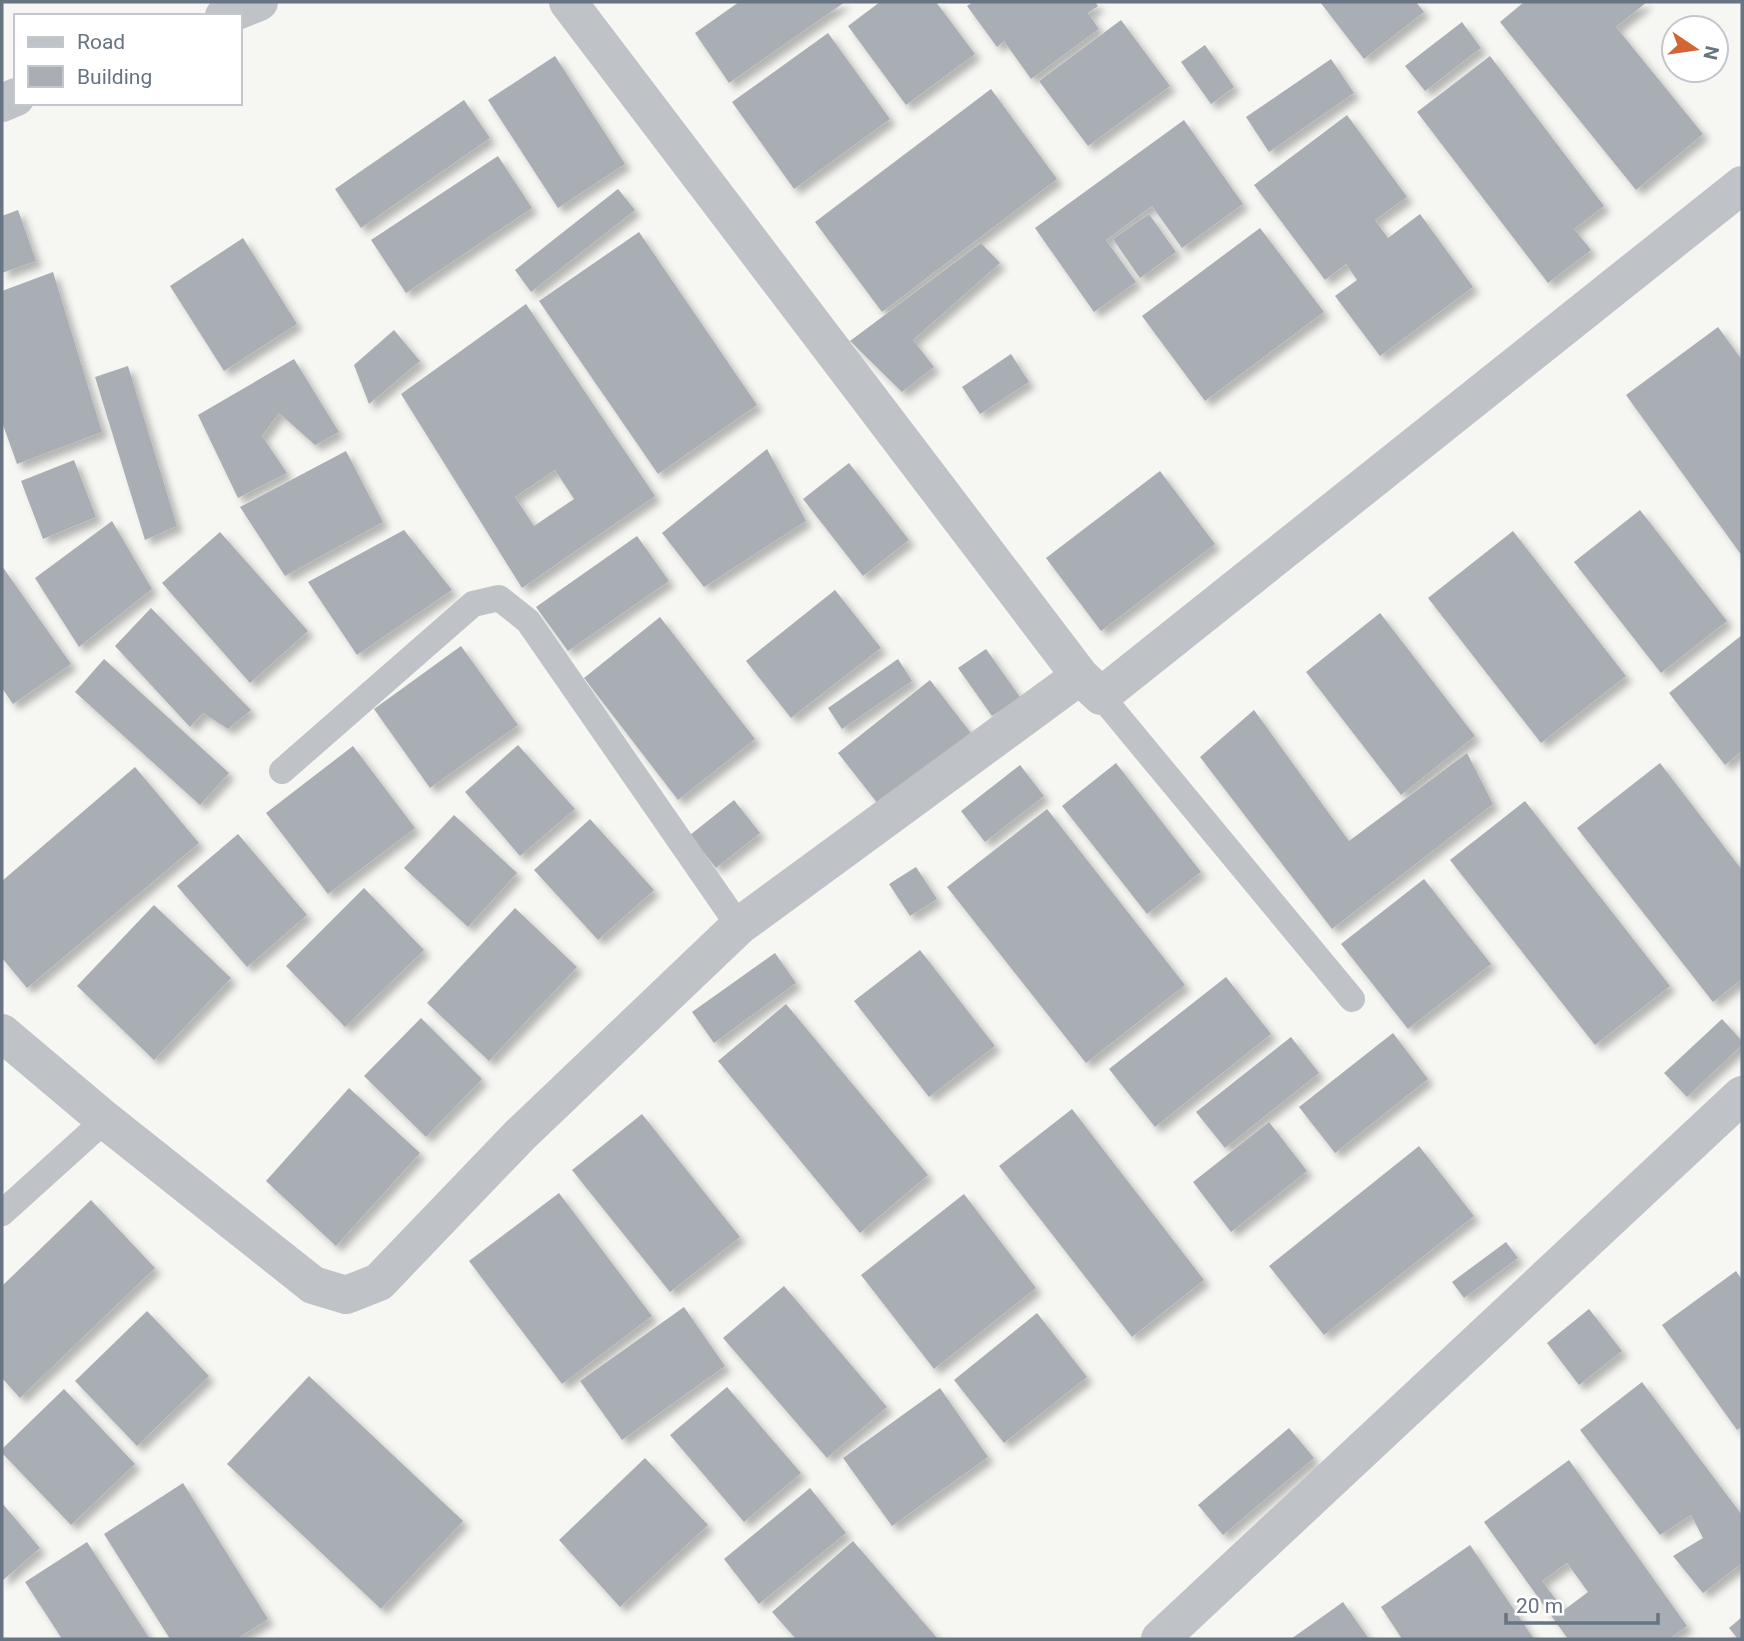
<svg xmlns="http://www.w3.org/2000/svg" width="1744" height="1641" viewBox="0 0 1744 1641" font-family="Roboto,sans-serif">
	<defs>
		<filter id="shadow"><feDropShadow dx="6" dy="6" stdDeviation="3.5" flood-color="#0004"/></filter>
	</defs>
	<rect width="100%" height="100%" fill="#f6f6f3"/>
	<g fill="#a8aeb4" fill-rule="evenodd" filter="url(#shadow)">
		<path d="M 739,2 L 845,2 L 729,83 L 695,33 Z"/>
		<path d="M 880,2 L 936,2 L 975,54 L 906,105 L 848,26 Z"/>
		<path d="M 973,2 L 1095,2 L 1098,6 L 1088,13 L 1099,29 L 1031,79 L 1004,41 L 997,47 L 967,6 Z"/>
		<path d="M 1320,2 L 1416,2 L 1424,12 L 1364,59 Z"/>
		<path d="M 1524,2 L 1647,2 L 1616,27 L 1703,134 L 1636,190 L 1500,22 Z"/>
		<path d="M 1121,20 L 1170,86 L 1088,146 L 1039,81 Z"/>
		<path d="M 1462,22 L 1481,48 L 1425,91 L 1405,66 Z"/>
		<path d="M 828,33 L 890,119 L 794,189 L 732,102 Z"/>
		<path d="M 1205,45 L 1234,87 L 1211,104 L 1181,62 Z"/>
		<path d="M 555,56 L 625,164 L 558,208 L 488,100 Z"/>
		<path d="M 1490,56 L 1604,206 L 1574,229 L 1591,250 L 1548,283 L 1417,112 Z"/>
		<path d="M 1331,59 L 1354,93 L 1269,152 L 1246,117 Z"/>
		<path d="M 991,89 L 1057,179 L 882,312 L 815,222 Z"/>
		<path d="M 464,100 L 490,138 L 361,228 L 335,189 Z"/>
		<path d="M 1347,115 L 1407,197 L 1375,220 L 1388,238 L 1420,214 L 1473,287 L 1380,356 L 1335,296 L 1357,280 L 1346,264 L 1325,280 L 1254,185 Z"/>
		<path d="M 1184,120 L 1243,204 L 1182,248 L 1152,206 L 1106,240 L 1136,282 L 1094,312 L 1035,228 Z"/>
		<path d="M 498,156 L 532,208 L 406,293 L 371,240 Z"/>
		<path d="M 618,189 L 635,210 L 531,292 L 515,270 Z"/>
		<path d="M 18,210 L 36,261 L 2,273 L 2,216 Z"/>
		<path d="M 1149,214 L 1176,252 L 1140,278 L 1113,239 Z"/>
		<path d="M 1260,228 L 1324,312 L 1205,401 L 1142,316 Z"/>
		<path d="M 639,232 L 757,405 L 658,474 L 539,301 Z"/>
		<path d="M 243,238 L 297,324 L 224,371 L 170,286 Z"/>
		<path d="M 981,243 L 1000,263 L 913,340 L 934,367 L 902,392 L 850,341 Z"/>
		<path d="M 53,272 L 102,432 L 17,464 L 2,422 L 2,291 Z"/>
		<path d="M 526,304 L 655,496 L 522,588 L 401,394 ZM 555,470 L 574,499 L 534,526 L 515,497 Z"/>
		<path d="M 1718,327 L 1742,360 L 1742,556 L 1626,395 Z"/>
		<path d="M 394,330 L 420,361 L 369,404 L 354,365 Z"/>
		<path d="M 1011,354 L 1029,382 L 980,414 L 962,387 Z"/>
		<path d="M 294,359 L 339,432 L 315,445 L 279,413 L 262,436 L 287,473 L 238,498 L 198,415 Z"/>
		<path d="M 128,366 L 177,526 L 145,540 L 95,377 Z"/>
		<path d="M 767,449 L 806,521 L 704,587 L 662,533 Z"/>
		<path d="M 346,451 L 383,522 L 285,576 L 240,507 Z"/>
		<path d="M 74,460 L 96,517 L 43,539 L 21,481 Z"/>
		<path d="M 849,463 L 909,540 L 863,576 L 803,499 Z"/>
		<path d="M 1160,471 L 1215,544 L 1101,631 L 1046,558 Z"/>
		<path d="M 1640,510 L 1727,621 L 1661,673 L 1574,562 Z"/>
		<path d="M 112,521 L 152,589 L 79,647 L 35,578 Z"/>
		<path d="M 404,530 L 452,590 L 357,655 L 308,582 Z"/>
		<path d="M 1513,531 L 1626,676 L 1541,743 L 1428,598 Z"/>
		<path d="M 220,532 L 308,631 L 250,683 L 162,583 Z"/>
		<path d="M 637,536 L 669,581 L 568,651 L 536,607 Z"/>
		<path d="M 2,566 L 71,664 L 13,704 L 2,688 Z"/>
		<path d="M 835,590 L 881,648 L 791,718 L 746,661 Z"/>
		<path d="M 151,608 L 251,710 L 228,729 L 203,713 L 190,727 L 115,646 Z"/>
		<path d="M 1380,613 L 1475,736 L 1401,795 L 1306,672 Z"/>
		<path d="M 660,617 L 755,739 L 678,800 L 584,678 Z"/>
		<path d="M 1742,635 L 1742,751 L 1725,765 L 1669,693 Z"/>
		<path d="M 461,646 L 518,725 L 430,788 L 374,709 Z"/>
		<path d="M 986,649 L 1020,697 L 992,716 L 958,668 Z"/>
		<path d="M 104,659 L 229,773 L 200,805 L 75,692 Z"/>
		<path d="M 898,659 L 912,681 L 842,729 L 828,708 Z"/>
		<path d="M 930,680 L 974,737 L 882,809 L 838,753 Z"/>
		<path d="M 1254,710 L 1349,841 L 1467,753 L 1493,804 L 1332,929 L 1200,757 Z"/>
		<path d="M 518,745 L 575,809 L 520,856 L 465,792 Z"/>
		<path d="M 353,746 L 415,828 L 328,894 L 266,813 Z"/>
		<path d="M 1116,763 L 1201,872 L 1147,914 L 1062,806 Z"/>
		<path d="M 1660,763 L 1742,870 L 1742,979 L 1713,1002 L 1577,828 Z"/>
		<path d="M 1020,765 L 1044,796 L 985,842 L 961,811 Z"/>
		<path d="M 135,767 L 199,843 L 27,988 L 2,958 L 2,881 Z"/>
		<path d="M 734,800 L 760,833 L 716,868 L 690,835 Z"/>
		<path d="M 1525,801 L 1670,986 L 1595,1045 L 1450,860 Z"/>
		<path d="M 1047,809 L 1185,985 L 1086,1063 L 947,887 Z"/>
		<path d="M 454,815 L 517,873 L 468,927 L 404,868 Z"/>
		<path d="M 590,819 L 654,890 L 598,940 L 534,870 Z"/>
		<path d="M 238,834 L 307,915 L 247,967 L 177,886 Z"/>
		<path d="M 916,867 L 937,899 L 910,916 L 889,884 Z"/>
		<path d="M 1424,879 L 1491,964 L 1408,1029 L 1341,944 Z"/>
		<path d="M 364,888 L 424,950 L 345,1027 L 286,966 Z"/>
		<path d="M 154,905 L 231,978 L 154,1060 L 77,986 Z"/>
		<path d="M 515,908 L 577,967 L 489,1061 L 427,1003 Z"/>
		<path d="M 920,950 L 995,1046 L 929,1097 L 854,1001 Z"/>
		<path d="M 775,953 L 796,983 L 714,1043 L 692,1012 Z"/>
		<path d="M 1226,977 L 1271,1034 L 1155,1127 L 1109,1069 Z"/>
		<path d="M 786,1004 L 928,1175 L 860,1233 L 718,1061 Z"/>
		<path d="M 421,1018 L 482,1079 L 426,1137 L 364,1076 Z"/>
		<path d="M 1722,1019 L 1742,1041 L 1742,1045 L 1687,1097 L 1664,1073 Z"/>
		<path d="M 1393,1033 L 1428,1079 L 1335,1153 L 1299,1107 Z"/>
		<path d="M 1291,1037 L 1319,1073 L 1225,1148 L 1196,1112 Z"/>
		<path d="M 349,1088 L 420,1153 L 336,1246 L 266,1181 Z"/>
		<path d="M 1072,1109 L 1204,1280 L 1132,1337 L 999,1166 Z"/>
		<path d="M 642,1114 L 740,1237 L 670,1292 L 572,1170 Z"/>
		<path d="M 1269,1122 L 1307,1171 L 1231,1232 L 1193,1182 Z"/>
		<path d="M 1419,1146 L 1474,1216 L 1324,1335 L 1269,1266 Z"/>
		<path d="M 559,1193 L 652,1316 L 562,1384 L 469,1261 Z"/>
		<path d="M 964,1194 L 1036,1288 L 934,1369 L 861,1275 Z"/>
		<path d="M 91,1200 L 155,1268 L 20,1398 L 2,1378 L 2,1286 Z"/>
		<path d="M 1506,1242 L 1518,1258 L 1464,1298 L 1452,1282 Z"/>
		<path d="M 1736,1271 L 1742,1280 L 1742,1426 L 1737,1430 L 1662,1325 Z"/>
		<path d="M 784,1286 L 887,1407 L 827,1458 L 723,1338 Z"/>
		<path d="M 684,1307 L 725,1366 L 622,1440 L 580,1381 Z"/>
		<path d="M 1589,1309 L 1622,1351 L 1579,1385 L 1547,1343 Z"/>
		<path d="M 147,1311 L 209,1376 L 137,1446 L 75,1381 Z"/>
		<path d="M 1037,1313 L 1087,1377 L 1004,1443 L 954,1380 Z"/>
		<path d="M 309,1376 L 463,1521 L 381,1609 L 227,1464 Z"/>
		<path d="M 1642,1382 L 1742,1515 L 1742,1563 L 1703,1593 L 1673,1556 L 1703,1538 L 1691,1515 L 1660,1535 L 1580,1430 Z"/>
		<path d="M 727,1387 L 801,1473 L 744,1522 L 670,1435 Z"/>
		<path d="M 940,1388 L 988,1457 L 892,1526 L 843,1458 Z"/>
		<path d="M 64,1389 L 135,1464 L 71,1525 L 2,1453 L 2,1449 Z"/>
		<path d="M 1289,1428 L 1314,1458 L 1223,1535 L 1198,1505 Z"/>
		<path d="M 645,1458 L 708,1525 L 620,1607 L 559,1540 Z"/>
		<path d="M 1569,1460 L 1687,1626 L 1669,1639 L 1568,1639 L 1484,1522 ZM 1567,1563 L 1588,1592 L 1564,1610 L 1542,1581 Z"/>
		<path d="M 183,1483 L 268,1619 L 237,1639 L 170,1639 L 104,1534 Z"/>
		<path d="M 810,1488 L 846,1533 L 759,1604 L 724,1559 Z"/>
		<path d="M 2,1503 L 40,1548 L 2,1581 Z"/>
		<path d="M 853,1541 L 938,1639 L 796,1639 L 772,1612 Z"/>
		<path d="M 87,1542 L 150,1639 L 62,1639 L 25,1582 Z"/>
		<path d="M 1470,1545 L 1534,1639 L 1402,1639 L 1381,1607 Z"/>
		<path d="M 1343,1602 L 1369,1639 L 1291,1639 Z"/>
		<path d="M 1742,1617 L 1742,1639 L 1738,1639 L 1729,1628 Z"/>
	</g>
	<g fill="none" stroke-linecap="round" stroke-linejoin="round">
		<g stroke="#bfc2c6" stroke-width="26">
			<path d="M 1101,696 L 1352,999"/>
			<path d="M 282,771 L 473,604 L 499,598 L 528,621 L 739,926"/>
			<path d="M 2,1213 L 105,1120"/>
		</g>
		<g stroke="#bfc2c6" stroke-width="38">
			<path d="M 568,2 L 1080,676 L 1101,696 L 1742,185"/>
			<path d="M 224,16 L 259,2"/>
			<path d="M 2,103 L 16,97"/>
			<path d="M 2,1033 L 105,1120 L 313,1285 L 346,1295 L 379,1282 L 520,1135 L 739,926 L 1080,676"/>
			<path d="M 1160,1639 L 1742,1095"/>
		</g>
	</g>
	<rect width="1744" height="1641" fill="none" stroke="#677481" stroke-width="7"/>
	<rect x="14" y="14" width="228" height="91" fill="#ffffff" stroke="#c2c7cd" stroke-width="2"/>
	<rect x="28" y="37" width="35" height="10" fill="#bfc2c6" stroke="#c2c7cd" stroke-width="2"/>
	<text x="77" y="49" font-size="21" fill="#677481">Road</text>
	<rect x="28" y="66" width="35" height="21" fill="#a8aeb4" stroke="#c2c7cd" stroke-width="2"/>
	<text x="77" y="84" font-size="21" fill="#677481">Building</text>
	<g transform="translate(1695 49) rotate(103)"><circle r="33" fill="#ffffff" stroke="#c2c7cd" stroke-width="2"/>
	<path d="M0-5L12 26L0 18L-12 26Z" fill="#d36435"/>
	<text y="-10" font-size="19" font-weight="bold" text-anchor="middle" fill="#677481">N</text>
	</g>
	<path d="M1506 1613v10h152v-10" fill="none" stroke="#677481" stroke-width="3.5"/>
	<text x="1516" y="1613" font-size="21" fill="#677481" stroke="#ffffff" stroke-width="5" paint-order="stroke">20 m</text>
</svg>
